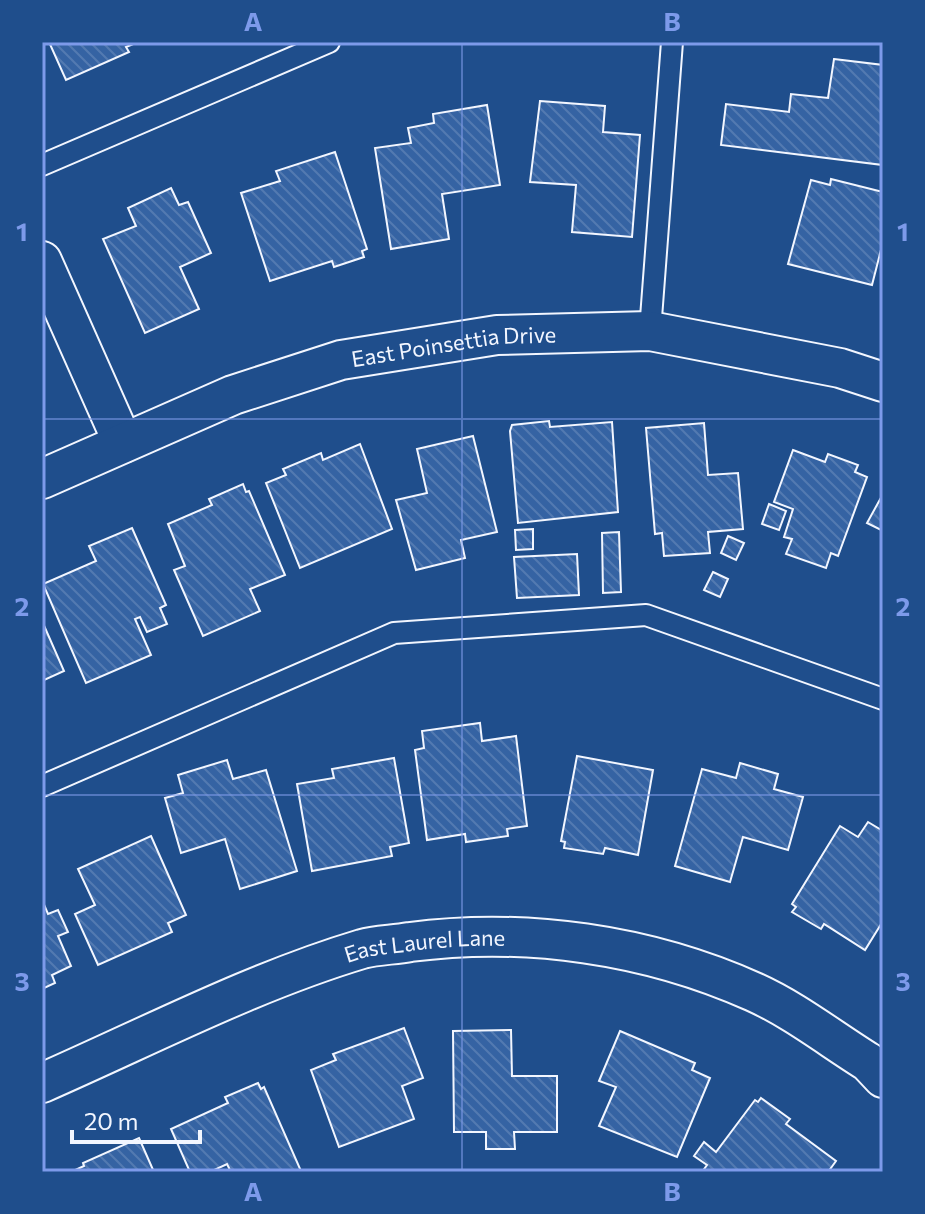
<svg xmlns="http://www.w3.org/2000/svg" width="925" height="1214" viewBox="0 0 925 1214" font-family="Commissioner,sans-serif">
	<defs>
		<pattern id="building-back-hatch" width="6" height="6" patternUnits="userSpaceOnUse" patternTransform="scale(2)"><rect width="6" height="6" fill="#3563a3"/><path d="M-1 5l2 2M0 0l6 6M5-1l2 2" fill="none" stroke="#537ab1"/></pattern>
	</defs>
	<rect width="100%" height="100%" fill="#1f4e8c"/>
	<g fill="url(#building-back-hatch)" stroke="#f2f6ff" stroke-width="2">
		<path d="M 49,42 L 138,42 L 126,47 L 129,52 L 66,80 Z"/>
		<path d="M 834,59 L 883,65 L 883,165 L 721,145 L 726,104 L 789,112 L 791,94 L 828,98 Z"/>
		<path d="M 540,101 L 605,106 L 603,132 L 640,135 L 632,237 L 572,232 L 576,185 L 530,182 Z"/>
		<path d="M 487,105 L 500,185 L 442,194 L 449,239 L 391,249 L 375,148 L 411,143 L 408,128 L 434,123 L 433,114 Z"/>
		<path d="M 335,152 L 367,249 L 362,251 L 364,257 L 334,267 L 332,261 L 270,281 L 241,193 L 280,181 L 276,171 Z"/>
		<path d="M 831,179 L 883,192 L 883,242 L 872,285 L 788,264 L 811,180 L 830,185 Z"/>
		<path d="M 171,188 L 179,205 L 188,202 L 211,253 L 180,267 L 199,309 L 145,333 L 103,239 L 136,226 L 128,208 Z"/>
		<path d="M 549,421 L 550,427 L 612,422 L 618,512 L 518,523 L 510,431 L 512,425 Z"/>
		<path d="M 704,423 L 708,475 L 738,473 L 743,529 L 708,532 L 710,553 L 664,556 L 662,533 L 655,534 L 646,428 Z"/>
		<path d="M 473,436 L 497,532 L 461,540 L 465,558 L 416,570 L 396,500 L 427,493 L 417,449 Z"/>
		<path d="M 360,444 L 392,529 L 300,568 L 266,483 L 286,475 L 283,469 L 321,453 L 323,460 Z"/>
		<path d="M 793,450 L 825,462 L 828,454 L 858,465 L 855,472 L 867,477 L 838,556 L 831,553 L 826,568 L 786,554 L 792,539 L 784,537 L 793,509 L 774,502 Z"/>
		<path d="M 243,484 L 246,492 L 249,491 L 285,575 L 250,589 L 260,611 L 203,636 L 174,570 L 185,566 L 168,524 L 212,505 L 209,499 Z"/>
		<path d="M 883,494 L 883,531 L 867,523 Z"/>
		<path d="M 769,504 L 786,511 L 779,530 L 762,524 Z"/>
		<path d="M 132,528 L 166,605 L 160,608 L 167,624 L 147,632 L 140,617 L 135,619 L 151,655 L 86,683 L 43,584 L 96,561 L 89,546 Z"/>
		<path d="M 533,529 L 533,549 L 516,550 L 515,530 Z"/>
		<path d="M 619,532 L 621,592 L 603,593 L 602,533 Z"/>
		<path d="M 728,536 L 744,543 L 736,560 L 721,553 Z"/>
		<path d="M 577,554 L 579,595 L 517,598 L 514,557 Z"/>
		<path d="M 713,572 L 728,579 L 720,597 L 704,590 Z"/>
		<path d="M 42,621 L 64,671 L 42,681 Z"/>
		<path d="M 480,723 L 482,741 L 516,736 L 527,826 L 507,829 L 508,836 L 466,842 L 465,834 L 427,840 L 415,750 L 424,748 L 422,731 Z"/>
		<path d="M 577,756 L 653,770 L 638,855 L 605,848 L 603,854 L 564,848 L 565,842 L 561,841 Z"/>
		<path d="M 394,758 L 409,843 L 390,847 L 392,856 L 312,871 L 297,784 L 334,778 L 332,769 Z"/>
		<path d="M 227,760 L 233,779 L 266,770 L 297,871 L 240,889 L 225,839 L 181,853 L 165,798 L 183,793 L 178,775 Z"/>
		<path d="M 740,763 L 778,774 L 774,789 L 803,797 L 788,850 L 743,837 L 730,882 L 675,866 L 702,769 L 736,778 Z"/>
		<path d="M 868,822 L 883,831 L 883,921 L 865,950 L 824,924 L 821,929 L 792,912 L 796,907 L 792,904 L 840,826 L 858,837 Z"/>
		<path d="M 151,836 L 186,915 L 168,923 L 172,932 L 98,965 L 75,914 L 95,905 L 78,869 Z"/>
		<path d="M 42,900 L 48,914 L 58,910 L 68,932 L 58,936 L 71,966 L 52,975 L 55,983 L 42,989 Z"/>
		<path d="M 404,1028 L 423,1078 L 402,1086 L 414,1119 L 339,1147 L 311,1070 L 336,1060 L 333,1054 Z"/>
		<path d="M 511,1030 L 512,1076 L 557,1076 L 557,1132 L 514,1132 L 515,1149 L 486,1149 L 486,1132 L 454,1132 L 453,1031 Z"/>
		<path d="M 620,1031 L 695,1063 L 692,1070 L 710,1078 L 677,1157 L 599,1126 L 616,1087 L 599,1081 Z"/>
		<path d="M 258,1083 L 261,1089 L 264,1087 L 301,1171 L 231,1172 L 227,1164 L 210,1172 L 190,1172 L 171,1129 L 228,1103 L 225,1097 Z"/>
		<path d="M 761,1098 L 790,1119 L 786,1124 L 836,1161 L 828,1172 L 702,1172 L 707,1165 L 694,1156 L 704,1142 L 716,1152 L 755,1100 L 758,1102 Z"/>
		<path d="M 139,1138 L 154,1172 L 71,1172 L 84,1166 L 83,1163 Z"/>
	</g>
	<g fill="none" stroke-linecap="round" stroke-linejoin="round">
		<defs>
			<g id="lane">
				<path d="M 42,165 L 329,42"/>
				<path d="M 650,331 L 672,42"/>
				<path d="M 42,786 L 394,633 L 646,615 L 883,699"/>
			</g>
			<g id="street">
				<path d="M 42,261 L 123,443"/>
				<path id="s1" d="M 42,479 L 233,395 L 341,360 L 497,335 L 650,331 L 840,368 L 883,382"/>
				<path id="s2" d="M 42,1083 C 147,1037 252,982 362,949 C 377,945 394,945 410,942 C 525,927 647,944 754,992 C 794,1010 831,1039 868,1062 L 883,1078"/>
			</g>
		</defs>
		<use href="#lane" stroke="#f2f6ff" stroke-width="24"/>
		<use href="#street" stroke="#f2f6ff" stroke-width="42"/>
		<use href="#lane" stroke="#1f4e8c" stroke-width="20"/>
		<use href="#street" stroke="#1f4e8c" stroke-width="38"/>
	</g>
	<path fill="none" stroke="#7d9aea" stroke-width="2" stroke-opacity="0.55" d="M 462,42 L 462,1172M 42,419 L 883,419M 42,795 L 883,795"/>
	<g text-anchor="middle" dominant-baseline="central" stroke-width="6" stroke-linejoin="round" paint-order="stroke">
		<g font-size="22" fill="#f2f6ff" stroke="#1f4e8c">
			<text stroke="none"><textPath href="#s1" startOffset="436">East Poinsettia Drive</textPath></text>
			<text stroke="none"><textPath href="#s2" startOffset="410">East Laurel Lane</textPath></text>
		</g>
	</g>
	<rect width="925" height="1214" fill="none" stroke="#1f4e8c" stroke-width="88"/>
	<path d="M72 1130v12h128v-12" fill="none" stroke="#f2f6ff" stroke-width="4"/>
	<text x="84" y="1130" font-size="24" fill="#f2f6ff" stroke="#1f4e8c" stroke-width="6" paint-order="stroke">20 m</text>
	<rect x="44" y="44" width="837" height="1126" fill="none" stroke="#7d9aea" stroke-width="3"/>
	<g font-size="26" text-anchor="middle" font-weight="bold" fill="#7d9aea">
		<text x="253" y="31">A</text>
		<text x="672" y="31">B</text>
		<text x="22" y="241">1</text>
		<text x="903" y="241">1</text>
		<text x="22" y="616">2</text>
		<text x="903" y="616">2</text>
		<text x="22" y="991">3</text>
		<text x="903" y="991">3</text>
		<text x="253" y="1201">A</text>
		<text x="672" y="1201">B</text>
	</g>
</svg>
